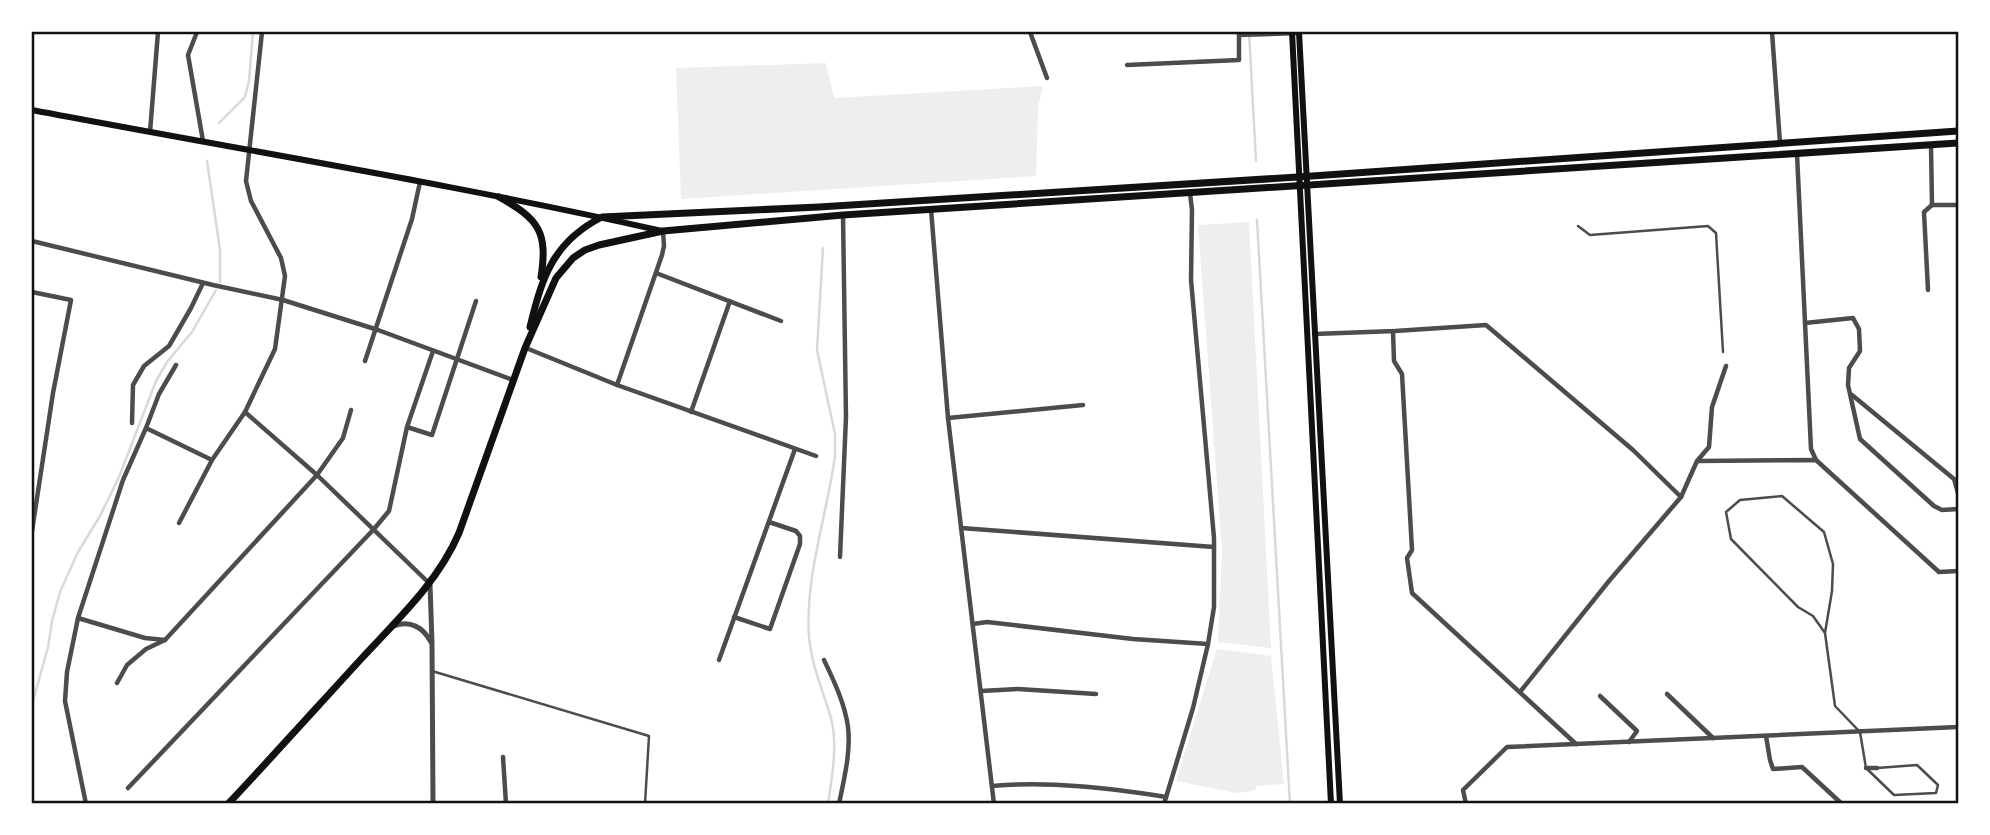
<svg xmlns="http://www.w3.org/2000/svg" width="1990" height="835" viewBox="0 0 1990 835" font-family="Manrope,sans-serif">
	<rect width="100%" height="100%" fill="#fff"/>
	<g fill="#eee">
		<path d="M 826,63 L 834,98 L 1043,86 L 1038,107 L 1036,176 L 681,199 L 676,68 Z"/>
		<path d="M 1249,222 L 1271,648 L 1218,642 L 1222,550 L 1198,225 Z"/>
		<path d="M 1217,649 L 1271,656 L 1284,784 L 1256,786 L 1256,790 L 1237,793 L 1176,781 Z"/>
	</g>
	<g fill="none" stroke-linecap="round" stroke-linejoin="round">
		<g stroke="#d9d9d9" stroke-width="2.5">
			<path d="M 1249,32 L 1256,161"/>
			<path d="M 219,123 L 245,97 L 249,81 L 253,32"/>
			<path d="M 207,161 L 220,250 L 220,282"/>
			<path d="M 1257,220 L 1290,804"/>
			<path d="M 823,248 L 817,350 L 835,434 L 835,456 C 827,515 805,576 809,636 C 811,664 823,691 831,718 C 838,745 832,777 828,804"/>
			<path d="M 32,705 L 48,647 L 52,621 L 60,592 L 78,552 L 100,516 L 119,477 L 156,381 L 167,362 L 192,332 L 216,290"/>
		</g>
		<g stroke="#4c4c4c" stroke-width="2.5">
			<path d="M 1578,226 L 1590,235 L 1708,226 L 1716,233 L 1723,352"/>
			<path d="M 1825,633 L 1813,616 L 1798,607 L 1731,539 L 1726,512 L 1740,500 L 1782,496 L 1824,532 L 1833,564 L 1832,591 L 1825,633 L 1835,706 L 1860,732 L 1866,768 L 1894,795 L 1936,793 L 1938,785 L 1917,765 L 1877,768"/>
			<path d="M 432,671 L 649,736 L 645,804"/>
		</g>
		<g stroke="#4c4c4c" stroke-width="4.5">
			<path d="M 197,32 L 188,55 L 203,141"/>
			<path d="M 1030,32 L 1047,78"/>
			<path d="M 1772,32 L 1780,143"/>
			<path d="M 1239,35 L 1299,33"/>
			<path d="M 1127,65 L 1239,60 L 1239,32"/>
			<path d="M 150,132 L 158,32"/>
			<path d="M 1931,145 L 1932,205 L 1958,205"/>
			<path d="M 1797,154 L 1811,449 L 1816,460"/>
			<path d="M 931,209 L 948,418 L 994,804"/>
			<path d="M 32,241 L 213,285 L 283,300 L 378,330 L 513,380"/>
			<path d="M 656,273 L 781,321"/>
			<path d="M 1928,290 L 1924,212 L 1932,205"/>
			<path d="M 32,292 L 71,300 L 53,393 L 32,531"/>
			<path d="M 1805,323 L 1853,318 L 1859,329 L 1860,351 L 1849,368 L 1848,385 L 1860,439 L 1934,506 L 1942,510 L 1958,509"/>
			<path d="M 1393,331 L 1394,361 L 1402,374 L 1412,550 L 1407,558 L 1412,593 L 1576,744"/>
			<path d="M 1314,334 L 1395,331 L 1486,325 L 1633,450 L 1681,497"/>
			<path d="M 526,348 L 617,385 L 816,456"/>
			<path d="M 365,361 L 412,219 L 420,182"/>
			<path d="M 617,385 L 662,255 L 664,246 L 663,231"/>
			<path d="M 1852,395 L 1954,479 L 1958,493"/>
			<path d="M 245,412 L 317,475 L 429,583"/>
			<path d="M 691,412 L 730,301"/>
			<path d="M 948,418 L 1083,405"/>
			<path d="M 132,423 L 133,385 L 144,366 L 169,346 L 191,308 L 203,283"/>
			<path d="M 407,427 L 432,435 L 476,301"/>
			<path d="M 146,428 L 212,460"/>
			<path d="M 1698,461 L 1816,460 L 1939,572 L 1958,571"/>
			<path d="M 179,523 L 212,460 L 245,412 L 275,349 L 285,276 L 281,258 L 251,201 L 246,181 L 262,32"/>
			<path d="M 961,528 L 1214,547"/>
			<path d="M 840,557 L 846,417 L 843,215"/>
			<path d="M 734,617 L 770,629 L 800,544 L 800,536 L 796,531 L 769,522"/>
			<path d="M 78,618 L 145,638 L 165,640"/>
			<path d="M 973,624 L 987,622 L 1133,639 L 1208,644"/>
			<path d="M 719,660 L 795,449"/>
			<path d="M 824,660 C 834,681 845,704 848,727 C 851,752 844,779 839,804"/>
			<path d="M 117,683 L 127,665 L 146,649 L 165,640 L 317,475 L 343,438 L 351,410"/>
			<path d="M 981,691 L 1018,689 L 1096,694"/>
			<path d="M 1520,692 L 1609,581 L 1681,497 L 1697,461 L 1709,447 L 1712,407 L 1726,366"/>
			<path d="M 1667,694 L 1713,738"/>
			<path d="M 1600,696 L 1637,731 L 1629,742"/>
			<path d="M 1766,736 L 1770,760 L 1773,769 L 1802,767 L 1842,804"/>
			<path d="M 503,757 L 506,804"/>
			<path d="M 1866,768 L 1877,768"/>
			<path d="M 992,786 C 1050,781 1109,788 1166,797"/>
			<path d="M 128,788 L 374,529 L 389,511 L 407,427 L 433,351"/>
			<path d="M 86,804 L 65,701 L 67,672 L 78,618 L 123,480 L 146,428 L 159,394 L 176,365"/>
			<path d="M 1164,804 L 1193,708 L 1208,644 L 1214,607 L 1214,538 L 1191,280 L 1192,210 L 1190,193"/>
			<path d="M 1466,804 L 1463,790 L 1507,747 L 1958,727"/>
		</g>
		<g stroke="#4c4c4c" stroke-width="5">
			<path d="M 430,584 L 432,643 L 433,804"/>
			<path d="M 394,626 C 410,620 423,627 431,642"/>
		</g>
		<g stroke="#111" stroke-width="6">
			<path d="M 1292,32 L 1331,804"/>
			<path d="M 1299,32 L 1340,804"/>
			<path d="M 32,110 C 242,150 453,184 662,231"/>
		</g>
		<g stroke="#111" stroke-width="7">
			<path d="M 499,197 C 539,219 548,232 541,277"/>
			<path d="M 530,327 C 542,277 553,242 602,217 L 819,207 L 1298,177 L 1958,131"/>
			<path d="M 228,804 C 273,756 317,707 362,658 C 398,619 438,582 459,533 L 525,348 L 556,278 L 573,258 L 585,250 L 599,245 L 663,231 L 843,215 L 1958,143"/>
		</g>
	</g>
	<rect width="1990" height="835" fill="none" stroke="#ffffff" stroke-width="66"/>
	<rect x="33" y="33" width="1924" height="769" fill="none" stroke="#111" stroke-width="2.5"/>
</svg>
